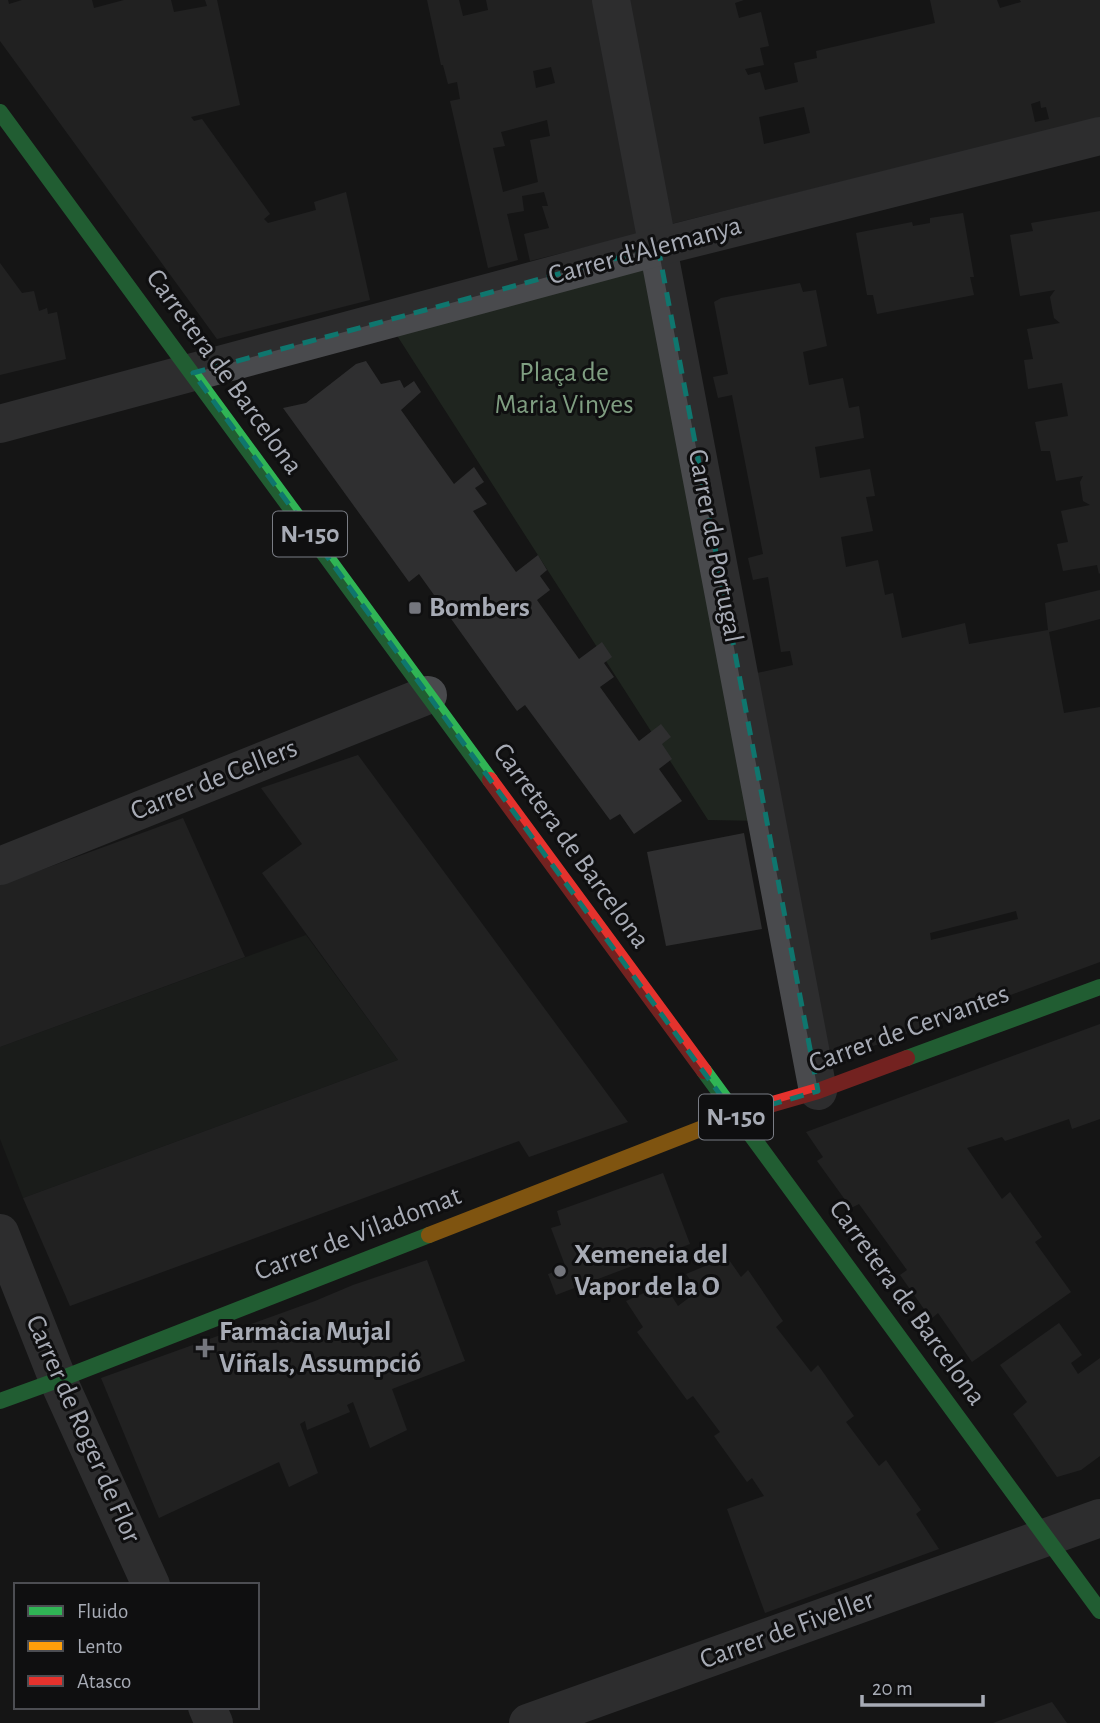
<svg xmlns="http://www.w3.org/2000/svg" width="1100" height="1723" viewBox="0 0 1100 1723" font-family="'Alegreya Sans',sans-serif">
	<rect width="100%" height="100%" fill="#151515"/>
	<g fill="#1f251f">
		<path d="M 650,249 L 767,821 L 708,820 L 387,320 Z"/>
		<path d="M 306,935 L 398,1060 L 23,1198 L 0,1139 L 0,1047 Z"/>
	</g>
	<g fill="#2f2f30" fill-rule="evenodd">
		<path d="M 0,0 L 8,0 L 9,4 L 22,0 L 92,0 L 94,8 L 124,0 L 171,0 L 174,12 L 207,6 L 205,0 L 217,0 L 240,105 L 191,117 L 194,121 L 202,119 L 270,214 L 264,219 L 268,223 L 316,210 L 314,202 L 346,192 L 370,300 L 217,339 L 0,41 Z"/>
		<path d="M 427,0 L 459,0 L 463,16 L 488,10 L 486,0 L 595,0 L 639,234 L 530,261 L 524,234 L 549,228 L 542,206 L 548,206 L 544,192 L 522,196 L 524,211 L 507,214 L 518,260 L 488,268 L 450,101 L 460,99 L 457,82 L 448,84 L 443,65 L 441,65 ZM 551,67 L 555,83 L 536,88 L 533,71 ZM 547,120 L 550,136 L 530,140 L 538,182 L 503,192 L 493,148 L 505,146 L 501,132 Z"/>
		<path d="M 629,0 L 744,0 L 735,3 L 739,18 L 761,12 L 769,46 L 760,48 L 764,65 L 745,69 L 748,75 L 760,72 L 765,90 L 798,82 L 794,63 L 817,58 L 816,51 L 935,23 L 930,0 L 997,0 L 1000,8 L 1021,2 L 1020,0 L 1100,0 L 1100,118 L 671,224 ZM 1040,101 L 1041,108 L 1046,107 L 1049,119 L 1035,122 L 1031,104 ZM 804,107 L 810,133 L 764,144 L 759,117 Z"/>
		<path d="M 1100,211 L 1100,573 L 1099,574 L 1097,565 L 1063,571 L 1057,544 L 1068,542 L 1061,511 L 1090,505 L 1083,501 L 1080,482 L 1083,476 L 1056,481 L 1050,451 L 1041,451 L 1035,422 L 1068,416 L 1062,383 L 1028,389 L 1024,360 L 1033,359 L 1027,329 L 1060,323 L 1054,318 L 1050,297 L 1055,290 L 1020,296 L 1010,235 L 1033,231 L 1031,223 Z"/>
		<path d="M 963,213 L 974,277 L 970,277 L 974,295 L 877,314 L 873,295 L 867,295 L 856,233 L 912,222 L 913,226 L 930,223 L 930,218 Z"/>
		<path d="M 0,263 L 22,293 L 34,291 L 39,311 L 47,308 L 48,314 L 57,312 L 66,359 L 0,375 Z"/>
		<path d="M 800,283 L 803,292 L 816,290 L 827,346 L 803,352 L 809,385 L 843,378 L 849,408 L 859,406 L 864,438 L 815,447 L 820,478 L 870,469 L 875,496 L 866,497 L 873,531 L 841,537 L 846,567 L 878,560 L 885,595 L 893,593 L 902,638 L 965,623 L 969,644 L 1048,630 L 1045,603 L 1100,590 L 1100,619 L 1049,632 L 1064,713 L 1100,707 L 1100,962 L 830,1062 L 757,673 L 793,665 L 790,651 L 781,652 L 768,577 L 753,580 L 748,558 L 763,554 L 732,395 L 718,398 L 713,377 L 728,374 L 714,302 L 721,298 ZM 1016,911 L 1018,919 L 931,940 L 930,933 Z"/>
		<path d="M 366,361 L 381,384 L 400,380 L 404,388 L 414,381 L 421,392 L 401,410 L 454,484 L 474,467 L 484,482 L 475,488 L 487,504 L 473,511 L 516,572 L 538,555 L 547,570 L 540,576 L 550,590 L 537,600 L 579,659 L 602,642 L 612,657 L 604,663 L 614,677 L 600,687 L 639,741 L 661,724 L 671,737 L 662,744 L 672,759 L 659,769 L 682,801 L 634,834 L 620,814 L 610,820 L 525,705 L 517,711 L 419,574 L 409,582 L 283,408 L 306,403 L 356,364 Z"/>
		<path d="M 358,755 L 628,1122 L 529,1157 L 519,1141 L 70,1306 L 23,1198 L 398,1060 L 262,873 L 302,844 L 261,788 Z"/>
		<path d="M 183,818 L 245,957 L 0,1047 L 0,885 Z"/>
		<path d="M 744,833 L 762,929 L 666,946 L 647,852 Z"/>
		<path d="M 1100,1024 L 1100,1119 L 1072,1129 L 1069,1119 L 1005,1141 L 1002,1137 L 967,1148 L 1002,1199 L 1010,1192 L 1042,1237 L 1035,1242 L 1071,1292 L 972,1362 L 938,1313 L 931,1319 L 900,1275 L 907,1270 L 859,1204 L 851,1208 L 817,1161 L 823,1157 L 806,1132 Z"/>
		<path d="M 663,1173 L 690,1244 L 556,1295 L 548,1274 L 566,1268 L 551,1228 L 561,1225 L 557,1211 Z"/>
		<path d="M 727,1257 L 741,1277 L 748,1270 L 783,1321 L 776,1327 L 811,1372 L 818,1365 L 854,1416 L 846,1422 L 879,1466 L 886,1460 L 921,1510 L 916,1514 L 939,1549 L 765,1613 L 727,1509 L 764,1496 L 752,1478 L 747,1482 L 714,1436 L 720,1432 L 693,1396 L 687,1400 L 637,1332 L 643,1327 L 626,1301 L 664,1284 L 678,1306 L 698,1291 L 686,1274 Z"/>
		<path d="M 427,1260 L 465,1361 L 392,1389 L 407,1430 L 370,1448 L 353,1402 L 347,1405 L 350,1412 L 307,1430 L 305,1421 L 300,1424 L 318,1473 L 289,1487 L 279,1462 L 159,1518 L 101,1378 L 315,1301 L 353,1285 Z"/>
		<path d="M 1059,1323 L 1082,1355 L 1071,1363 L 1078,1374 L 1100,1358 L 1100,1456 L 1081,1470 L 1057,1477 L 1013,1414 L 1027,1402 L 1000,1365 Z"/>
		<path d="M 1052,1702 L 1067,1723 L 993,1723 Z"/>
	</g>
	<g fill="none" stroke-linecap="round" stroke-linejoin="round">
		<g stroke="#494a4d" stroke-width="38">
			<path d="M 611,0 L 818,1091"/>
			<path d="M 0,424 L 658,247 L 1100,136"/>
			<path d="M 0,866 L 428,695"/>
			<path d="M 0,1233 L 58,1380 L 151,1585"/>
			<path d="M 207,1707 L 214,1723"/>
			<path d="M 528,1723 L 1100,1518"/>
		</g>
		<g stroke="#30b455" stroke-width="16">
			<path d="M 0,112 L 490,780"/>
			<path d="M 907,1058 L 1100,987"/>
			<path d="M 704,1071 L 1100,1611"/>
			<path d="M 0,1401 L 58,1380 L 429,1235"/>
		</g>
		<path stroke="#ff9f0a" stroke-width="16" d="M 429,1235 L 708,1126"/>
		<g stroke="#e5322d" stroke-width="16">
			<path d="M 490,780 L 704,1071"/>
			<path d="M 708,1126 L 735,1115 L 818,1091 L 907,1058"/>
		</g>
	</g>
	<path d="M0 0H1100V1723H0ZM 658,247 L 818,1091 L 735,1115 L 193,373 Z" fill="#151515" fill-opacity=".55" fill-rule="evenodd"/>
	<path fill="none" stroke="#0f766e" stroke-width="5" stroke-dasharray="14 9" stroke-linejoin="round" d="M 658,247 L 818,1091 L 735,1115 L 193,373 Z"/>
	<g fill="#74767d" stroke="#0f0f10" stroke-width="2.5">
		<rect x="408" y="601" width="14" height="14" rx="3.5"/>
		<circle cx="560" cy="1271" r="7"/>
		<path d="M201.5 1337.5h7v7h7v7h-7v7h-7v-7h-7v-7h7z"/>
	</g>
	<g text-anchor="middle" dominant-baseline="central" stroke-width="6" stroke-linejoin="round" paint-order="stroke">
		<g fill="#0f0f10" stroke="#797c84" stroke-width="2">
			<rect x="273" y="511.5" width="74" height="45" rx="5"/>
			<rect x="699" y="1094.5" width="74" height="45" rx="5"/>
		</g>
		<g font-size="26" font-weight="bold" fill="#a7abb5">
			<text x="310" y="534">N-150</text>
			<text x="736" y="1117">N-150</text>
		</g>
		<g font-size="28" fill="#a7abb5" stroke="#0f0f10">
			<text transform="translate(645 251) rotate(-15)">Carrer d'Alemanya</text>
			<text transform="translate(224 372) rotate(54)">Carretera de Barcelona</text>
			<text transform="translate(715 546) rotate(79)">Carrer de Portugal</text>
			<text transform="translate(214 780) rotate(-22)">Carrer de Cellers</text>
			<text transform="translate(571 846) rotate(54)">Carretera de Barcelona</text>
			<text transform="translate(909 1029) rotate(-20)">Carrer de Cervantes</text>
			<text transform="translate(358 1234) rotate(-21)">Carrer de Viladomat</text>
			<text transform="translate(907 1303) rotate(54)">Carretera de Barcelona</text>
			<text transform="translate(83 1429) rotate(66)">Carrer de Roger de Flor</text>
			<text transform="translate(787 1630) rotate(-20)">Carrer de Fiveller</text>
		</g>
		<g font-size="28" fill="#7f9e81" stroke="#0f0f10">
			<text x="564" y="373">Plaça de<tspan x="564" dy="32">Maria Vinyes</tspan></text>
		</g>
		<g font-size="28" font-weight="bold" fill="#a7abb5" stroke="#0f0f10" text-anchor="start">
			<text x="429" y="608">Bombers</text>
			<text x="574" y="1255">Xemeneia del<tspan x="574" dy="32">Vapor de la O</tspan></text>
			<text x="219" y="1332">Farmàcia Mujal<tspan x="219" dy="32">Viñals, Assumpció</tspan></text>
		</g>
	</g>
	<rect x="14" y="1583" width="245" height="126" fill="#0f0f10" stroke="#4c4d52" stroke-width="2"/>
	<rect x="28" y="1606" width="35" height="10" fill="#30b455" stroke="#4c4d52" stroke-width="2"/>
	<text x="77" y="1618" font-size="21" fill="#a7abb5">Fluido</text>
	<rect x="28" y="1641" width="35" height="10" fill="#ff9f0a" stroke="#4c4d52" stroke-width="2"/>
	<text x="77" y="1653" font-size="21" fill="#a7abb5">Lento</text>
	<rect x="28" y="1676" width="35" height="10" fill="#e5322d" stroke="#4c4d52" stroke-width="2"/>
	<text x="77" y="1688" font-size="21" fill="#a7abb5">Atasco</text>
	<path d="M862 1695v10h121v-10" fill="none" stroke="#a7abb5" stroke-width="3.5"/>
	<text x="872" y="1695" font-size="21" fill="#a7abb5" stroke="#0f0f10" stroke-width="5" paint-order="stroke">20 m</text>
</svg>
